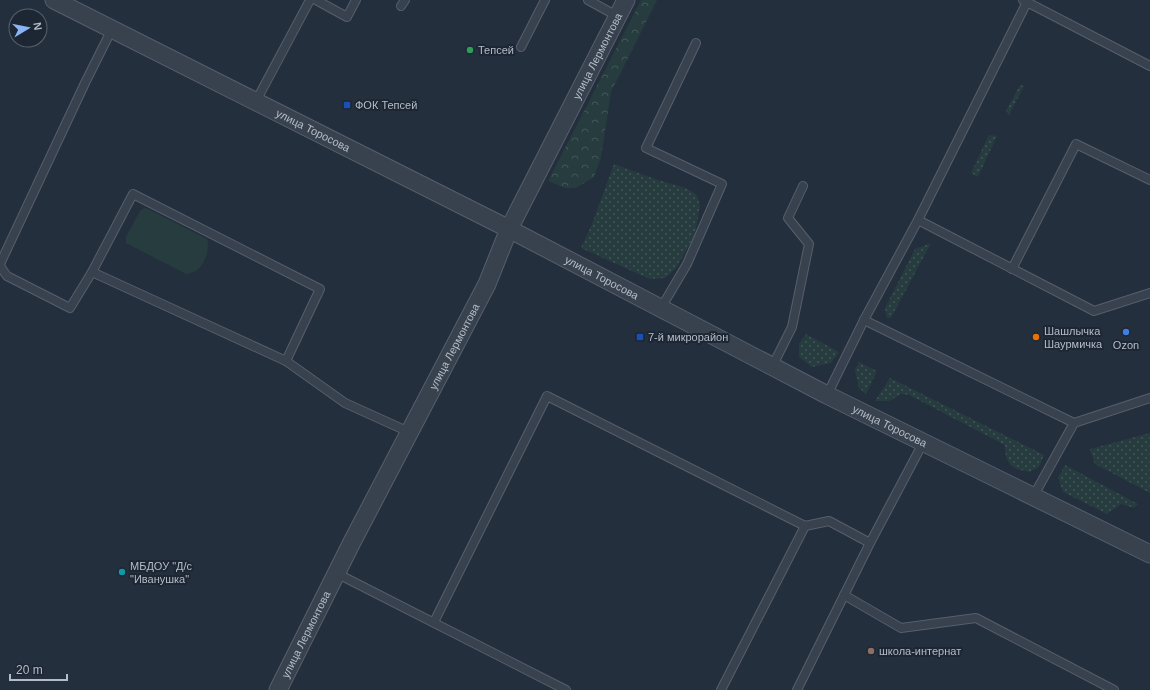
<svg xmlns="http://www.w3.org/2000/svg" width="1150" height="690" viewBox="0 0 1150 690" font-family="Helvetica,sans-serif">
	<defs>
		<pattern id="grass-dots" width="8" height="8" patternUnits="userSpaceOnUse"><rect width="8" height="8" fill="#263c3f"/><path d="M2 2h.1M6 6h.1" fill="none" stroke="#435659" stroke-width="1.8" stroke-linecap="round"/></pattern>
		<pattern id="forest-crowns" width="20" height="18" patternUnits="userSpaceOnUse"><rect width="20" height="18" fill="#263c3f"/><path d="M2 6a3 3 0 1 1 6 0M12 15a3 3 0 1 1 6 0" fill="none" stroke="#435659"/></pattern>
	</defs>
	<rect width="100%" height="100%" fill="#242f3e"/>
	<g fill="url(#grass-dots)">
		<path d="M 1020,85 L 1024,86 L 1009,115 L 1006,111 Z"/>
		<path d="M 989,135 L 997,136 L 978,177 L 971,173 Z"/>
		<path d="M 614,164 L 658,180 L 686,188 L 697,195 L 700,206 L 695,235 L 676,268 L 665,278 L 650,279 L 581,248 L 592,224 Z"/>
		<path d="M 931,243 L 891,318 L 887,318 L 885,308 L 915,249 Z"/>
		<path d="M 806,334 L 839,352 L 831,363 L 812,367 L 799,357 L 799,344 Z"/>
		<path d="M 859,362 L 877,371 L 866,394 L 859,388 L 855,370 Z"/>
		<path d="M 890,378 L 1044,455 L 1039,467 L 1030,472 C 1012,469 1005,465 1005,445 L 909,395 L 901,394 L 889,401 L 875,401 Z"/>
		<path d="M 1150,433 L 1150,493 L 1095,464 L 1090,449 Z"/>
		<path d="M 1065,465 L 1138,504 L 1134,508 L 1121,504 L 1107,514 L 1063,492 L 1058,478 Z"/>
	</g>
	<path fill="url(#forest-crowns)" d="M 641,0 L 657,0 L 611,92 L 601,157 L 594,177 L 576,188 L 565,188 L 548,181 Z"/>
	<path fill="#263c3f" d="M 144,208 L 148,209 L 207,239 C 211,252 202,274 186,274 L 126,243 L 126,237 L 140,211 Z"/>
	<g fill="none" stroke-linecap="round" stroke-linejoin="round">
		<defs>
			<g id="lane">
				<path d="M 316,0 L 347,17 L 356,0"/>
				<path d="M 588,0 L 617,16"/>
				<path d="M 1023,0 L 1150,66"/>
				<path d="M 1028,0 L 918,220 L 1094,311 L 1150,293"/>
				<path d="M 401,6 L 405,0"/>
				<path d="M 521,47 L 545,0"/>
				<path d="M 255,103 L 310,0"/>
				<path d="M 918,220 L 864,320 L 1074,423"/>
				<path d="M 0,264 L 85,83 L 112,29"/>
				<path d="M 0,266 L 7,276 L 70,308 L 92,272 L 286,361 L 345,403 L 409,432"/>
				<path d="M 1012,269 L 1076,144 L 1150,180"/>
				<path d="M 92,272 L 133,194 L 320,289 L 286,361"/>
				<path d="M 661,308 L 687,264 L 722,184 L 646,148 L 696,43"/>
				<path d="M 772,367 L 792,327 L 809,244 L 788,218 L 803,186"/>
				<path d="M 827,395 L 864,320"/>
				<path d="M 1033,497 L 1074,423 L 1150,398"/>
				<path d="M 805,526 L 829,521 L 870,543"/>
				<path d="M 336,573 L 566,690"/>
				<path d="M 844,595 L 901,628 L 976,618 L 1114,690"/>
				<path d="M 434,622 L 547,396 L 805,526 L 721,690"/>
				<path d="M 797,690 L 870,543 L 923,443"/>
			</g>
			<g id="street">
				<path id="s1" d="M 54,0 L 509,229 L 827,395 L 1150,554"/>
				<path id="s2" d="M 278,690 L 352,542 L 487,284 L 509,229 L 626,0"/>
			</g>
		</defs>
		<use href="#lane" stroke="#565f6c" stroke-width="10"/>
		<use href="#street" stroke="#565f6c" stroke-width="19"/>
		<use href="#lane" stroke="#38414e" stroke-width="8"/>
		<use href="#street" stroke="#38414e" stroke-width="17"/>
	</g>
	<circle fill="#2e9e5b" stroke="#1d2633" stroke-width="1.5" cx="470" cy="50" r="4"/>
	<g fill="#1a4fb4" stroke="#1d2633" stroke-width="1.5">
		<rect x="343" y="101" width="8" height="8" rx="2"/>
		<rect x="636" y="333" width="8" height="8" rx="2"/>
	</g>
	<circle fill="#3f7fe0" stroke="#1d2633" stroke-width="1.5" cx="1126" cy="332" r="4"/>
	<circle fill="#e8710a" stroke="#1d2633" stroke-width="1.5" cx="1036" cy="337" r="4"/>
	<circle fill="#0f9aa8" stroke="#1d2633" stroke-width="1.5" cx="122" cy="572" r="4"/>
	<circle fill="#8d6e63" stroke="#1d2633" stroke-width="1.5" cx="871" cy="651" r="4"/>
	<g text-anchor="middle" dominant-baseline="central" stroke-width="4" stroke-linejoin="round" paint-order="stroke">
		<g font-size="11" fill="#b4bcc9" stroke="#1d2633" text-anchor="start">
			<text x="478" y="50">Тепсей</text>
			<text x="355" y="105">ФОК Тепсей</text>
			<text x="1044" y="331">Шашлычка<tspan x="1044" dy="13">Шаурмичка</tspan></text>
			<text x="648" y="337">7-й микрорайон</text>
			<text x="1126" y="345" text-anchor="middle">Ozon</text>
			<text x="130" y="566">МБДОУ "Д/с<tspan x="130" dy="13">"Иванушка"</tspan></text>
			<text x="879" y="651">школа-интернат</text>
		</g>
		<g font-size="11" fill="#b4bcc9" stroke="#1d2633">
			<text stroke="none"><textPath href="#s2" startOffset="710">улица Лермонтова</textPath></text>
			<text stroke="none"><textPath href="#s1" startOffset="290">улица Торосова</textPath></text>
			<text stroke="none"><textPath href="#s1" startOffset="614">улица Торосова</textPath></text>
			<text stroke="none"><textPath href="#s2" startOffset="386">улица Лермонтова</textPath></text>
			<text stroke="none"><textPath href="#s1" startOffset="938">улица Торосова</textPath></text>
			<text stroke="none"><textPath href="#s2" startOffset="62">улица Лермонтова</textPath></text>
		</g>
	</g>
	<g transform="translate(28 28) rotate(80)"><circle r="19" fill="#1d2633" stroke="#59626f"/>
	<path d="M0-3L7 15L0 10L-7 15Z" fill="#8ab4f8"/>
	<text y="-6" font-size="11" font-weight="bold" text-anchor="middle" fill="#b4bcc9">N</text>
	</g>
	<path d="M10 674v6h57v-6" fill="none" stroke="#b4bcc9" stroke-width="2"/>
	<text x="16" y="674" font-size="12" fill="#b4bcc9" stroke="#1d2633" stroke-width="3" paint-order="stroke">20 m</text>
</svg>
